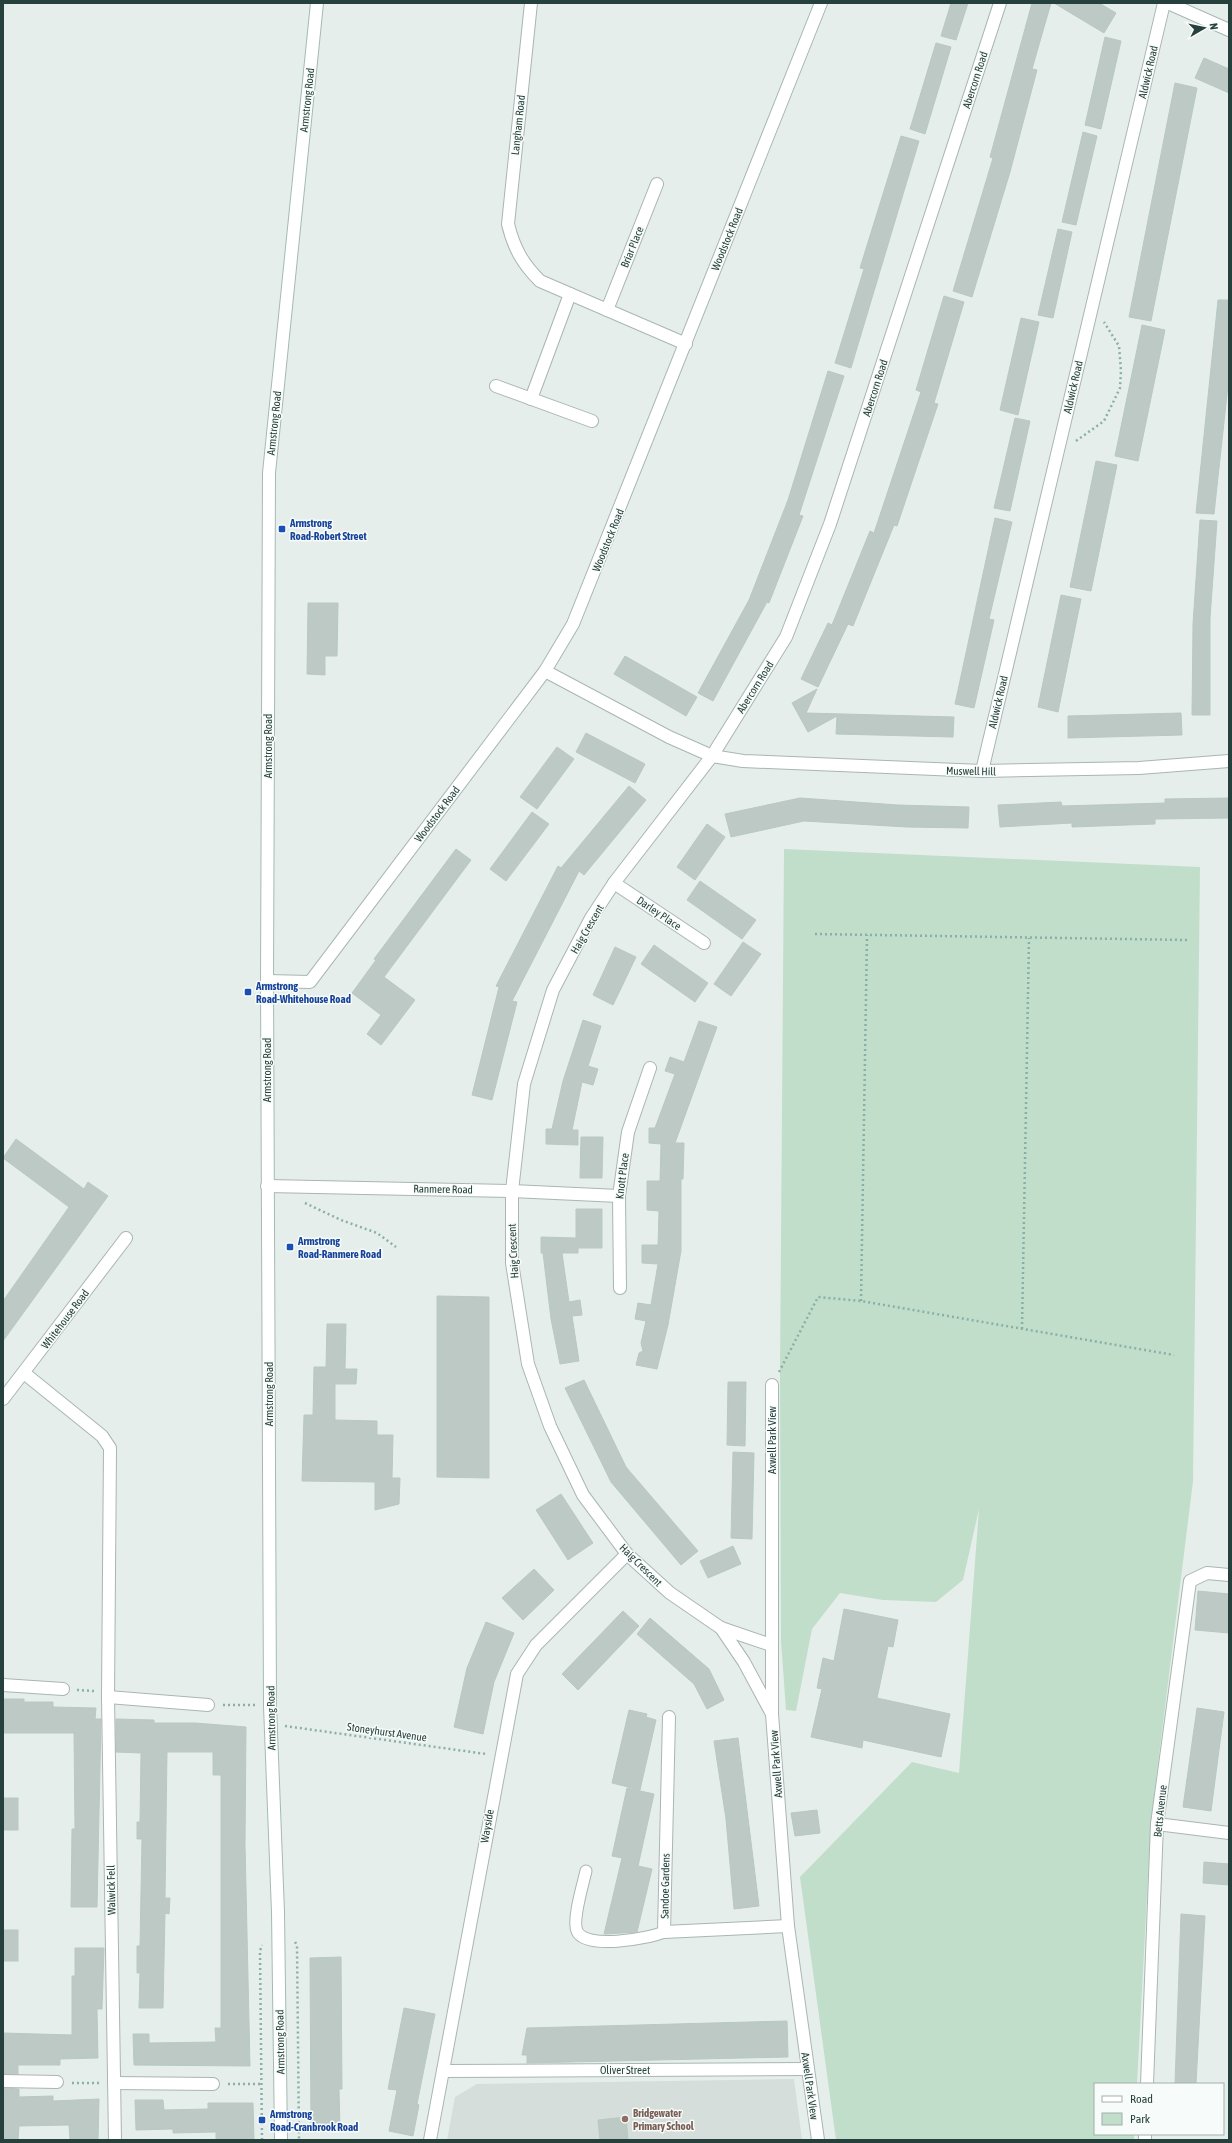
<svg xmlns="http://www.w3.org/2000/svg" width="1232" height="2143" viewBox="0 0 1232 2143" font-family="'Asap Condensed',sans-serif">
	<rect width="100%" height="100%" fill="#e6eeeb"/>
	<path fill="#d5deda" d="M 794,2079 L 802,2140 L 447,2140 L 455,2097 L 477,2084 Z"/>
	<path fill="#c1deca" d="M 784,849 L 1200,867 L 1193,1481 L 1151,1820 L 1137,2084 L 1095,2084 L 1095,2134 L 1134,2134 L 1134,2140 L 836,2140 L 800,1877 L 912,1762 L 959,1773 L 979,1509 L 963,1580 L 936,1602 L 883,1600 L 840,1593 L 812,1629 L 796,1711 L 786,1710 L 781,1641 L 780,1375 Z"/>
	<g fill="#bcc9c5" stroke="#b9c8c3">
		<path d="M 951,3 L 968,3 L 956,40 L 941,36 Z"/>
		<path d="M 1032,3 L 1051,3 L 1032,69 L 1037,70 L 1010,172 L 972,297 L 953,291 L 993,158 L 990,157 Z"/>
		<path d="M 1054,3 L 1099,3 L 1116,13 L 1104,33 Z"/>
		<path d="M 1105,37 L 1121,41 L 1101,129 L 1085,125 Z"/>
		<path d="M 936,43 L 951,47 L 925,134 L 910,129 Z"/>
		<path d="M 1204,58 L 1229,69 L 1229,93 L 1195,78 Z"/>
		<path d="M 1175,83 L 1197,88 L 1151,321 L 1129,317 Z"/>
		<path d="M 1083,132 L 1097,136 L 1076,225 L 1062,222 Z"/>
		<path d="M 901,136 L 919,141 L 851,368 L 835,363 L 864,269 L 860,268 Z"/>
		<path d="M 1058,229 L 1072,232 L 1053,318 L 1038,315 Z"/>
		<path d="M 944,296 L 964,302 L 934,403 L 938,404 L 897,526 L 894,525 L 853,626 L 848,624 L 818,687 L 801,679 L 828,623 L 832,625 L 870,531 L 874,533 L 921,392 L 916,390 Z"/>
		<path d="M 1218,300 L 1229,300 L 1229,376 L 1214,514 L 1196,513 Z"/>
		<path d="M 1021,318 L 1039,322 L 1018,415 L 1000,410 Z"/>
		<path d="M 1142,325 L 1165,330 L 1138,461 L 1115,456 Z"/>
		<path d="M 828,371 L 844,376 L 799,515 L 803,516 L 769,603 L 767,602 L 713,701 L 698,693 L 749,600 L 788,500 Z"/>
		<path d="M 1015,418 L 1030,421 L 1010,511 L 994,508 Z"/>
		<path d="M 1096,461 L 1117,465 L 1091,591 L 1070,587 Z"/>
		<path d="M 995,518 L 1012,522 L 989,619 L 994,620 L 974,708 L 955,704 Z"/>
		<path d="M 1200,520 L 1217,521 L 1210,618 L 1210,715 L 1192,715 L 1193,624 Z"/>
		<path d="M 1061,595 L 1081,599 L 1058,712 L 1038,707 Z"/>
		<path d="M 308,603 L 338,603 L 337,656 L 325,656 L 325,675 L 307,674 Z"/>
		<path d="M 625,656 L 697,697 L 686,716 L 614,674 Z"/>
		<path d="M 817,689 L 806,713 L 954,717 L 953,737 L 836,734 L 837,716 L 808,732 L 792,703 Z"/>
		<path d="M 1181,713 L 1182,735 L 1068,738 L 1068,716 Z"/>
		<path d="M 586,733 L 645,764 L 635,783 L 576,752 Z"/>
		<path d="M 557,747 L 574,759 L 537,809 L 520,797 Z"/>
		<path d="M 629,786 L 646,800 L 584,875 L 579,871 L 512,1001 L 517,1002 L 492,1100 L 472,1095 L 499,987 L 496,986 L 558,866 L 561,868 Z"/>
		<path d="M 800,798 L 898,805 L 969,807 L 968,828 L 907,827 L 804,821 L 731,837 L 725,814 Z"/>
		<path d="M 1229,798 L 1229,818 L 1155,819 L 1155,824 L 1072,827 L 1072,823 L 1000,827 L 998,805 L 1061,802 L 1062,806 L 1165,803 L 1165,799 Z"/>
		<path d="M 532,812 L 549,824 L 506,881 L 490,869 Z"/>
		<path d="M 707,824 L 725,837 L 695,880 L 677,867 Z"/>
		<path d="M 456,849 L 471,860 L 384,977 L 415,1000 L 381,1045 L 367,1034 L 381,1015 L 352,993 L 376,960 L 374,959 Z"/>
		<path d="M 700,881 L 756,920 L 742,939 L 687,900 Z"/>
		<path d="M 743,942 L 761,954 L 731,996 L 714,984 Z"/>
		<path d="M 654,945 L 708,983 L 695,1002 L 641,964 Z"/>
		<path d="M 615,947 L 636,957 L 613,1005 L 593,995 Z"/>
		<path d="M 583,1020 L 601,1026 L 588,1066 L 598,1069 L 593,1085 L 582,1082 L 572,1130 L 578,1130 L 578,1145 L 546,1144 L 546,1129 L 552,1129 L 563,1081 Z"/>
		<path d="M 699,1021 L 717,1027 L 675,1143 L 684,1143 L 683,1179 L 681,1179 L 681,1251 L 668,1325 L 657,1369 L 636,1365 L 639,1353 L 643,1351 L 641,1343 L 646,1321 L 635,1319 L 638,1303 L 651,1305 L 658,1264 L 642,1263 L 642,1245 L 658,1245 L 659,1211 L 647,1210 L 647,1181 L 660,1181 L 661,1144 L 649,1143 L 649,1128 L 655,1128 L 675,1074 L 665,1071 L 670,1057 L 684,1062 Z"/>
		<path d="M 581,1137 L 603,1137 L 602,1178 L 580,1178 Z"/>
		<path d="M 16,1139 L 84,1189 L 88,1182 L 108,1196 L 3,1341 L 3,1301 L 69,1207 L 3,1158 Z"/>
		<path d="M 576,1209 L 602,1209 L 602,1248 L 578,1248 L 578,1253 L 562,1253 L 569,1302 L 580,1300 L 582,1315 L 572,1316 L 579,1361 L 560,1364 L 551,1319 L 543,1253 L 541,1253 L 541,1237 L 576,1238 Z"/>
		<path d="M 437,1296 L 489,1297 L 489,1478 L 437,1477 Z"/>
		<path d="M 327,1324 L 346,1324 L 345,1369 L 357,1369 L 356,1384 L 335,1384 L 335,1420 L 377,1421 L 377,1435 L 393,1435 L 392,1478 L 400,1478 L 399,1504 L 375,1510 L 375,1482 L 302,1481 L 304,1415 L 313,1415 L 314,1367 L 326,1367 Z"/>
		<path d="M 584,1380 L 626,1467 L 698,1551 L 681,1565 L 611,1482 L 565,1388 Z"/>
		<path d="M 728,1382 L 746,1382 L 745,1446 L 727,1445 Z"/>
		<path d="M 733,1452 L 754,1453 L 752,1539 L 731,1538 Z"/>
		<path d="M 561,1494 L 593,1543 L 568,1560 L 536,1510 Z"/>
		<path d="M 733,1546 L 741,1564 L 708,1578 L 700,1561 Z"/>
		<path d="M 534,1569 L 554,1590 L 523,1620 L 502,1598 Z"/>
		<path d="M 1198,1591 L 1229,1594 L 1229,1633 L 1195,1630 Z"/>
		<path d="M 844,1609 L 898,1620 L 893,1647 L 888,1646 L 877,1698 L 950,1714 L 941,1757 L 863,1740 L 862,1748 L 811,1737 L 822,1689 L 817,1688 L 823,1658 L 834,1661 Z"/>
		<path d="M 623,1611 L 639,1626 L 578,1690 L 562,1674 Z"/>
		<path d="M 650,1618 L 709,1669 L 724,1700 L 707,1709 L 694,1684 L 637,1634 Z"/>
		<path d="M 486,1622 L 514,1633 L 494,1682 L 483,1734 L 454,1727 L 467,1668 Z"/>
		<path d="M 3,1699 L 24,1699 L 24,1702 L 53,1702 L 53,1707 L 96,1708 L 95,1719 L 101,1719 L 97,1907 L 71,1907 L 72,1829 L 75,1829 L 74,1733 L 3,1733 Z"/>
		<path d="M 1197,1708 L 1224,1712 L 1211,1811 L 1183,1807 Z"/>
		<path d="M 629,1710 L 647,1714 L 646,1717 L 656,1720 L 640,1790 L 612,1783 Z"/>
		<path d="M 116,1719 L 154,1720 L 154,1723 L 195,1723 L 246,1727 L 245,1844 L 250,2066 L 134,2065 L 133,2034 L 149,2034 L 149,2043 L 216,2042 L 215,2028 L 221,2028 L 221,1775 L 213,1775 L 213,1752 L 167,1752 L 165,1898 L 170,1898 L 169,1914 L 165,1913 L 163,2008 L 139,2008 L 140,1973 L 137,1973 L 137,1946 L 140,1946 L 142,1839 L 137,1839 L 137,1822 L 140,1822 L 141,1753 L 116,1752 Z"/>
		<path d="M 738,1738 L 759,1906 L 734,1909 L 726,1819 L 714,1741 Z"/>
		<path d="M 627,1788 L 654,1794 L 638,1866 L 652,1869 L 637,1932 L 606,1934 L 604,1934 L 622,1858 L 612,1856 Z"/>
		<rect x="3" y="1798" width="15" height="32"/>
		<path d="M 817,1810 L 820,1833 L 795,1836 L 791,1813 Z"/>
		<path d="M 1204,1862 L 1229,1864 L 1229,1885 L 1203,1883 Z"/>
		<path d="M 1181,1914 L 1205,1916 L 1196,2084 L 1175,2084 Z"/>
		<rect x="3" y="1930" width="15" height="31"/>
		<path d="M 75,1948 L 104,1948 L 102,2009 L 97,2009 L 98,2058 L 60,2059 L 60,2065 L 18,2065 L 18,2074 L 3,2074 L 3,2033 L 72,2035 L 72,1976 L 75,1976 Z"/>
		<path d="M 341,1957 L 342,2089 L 339,2089 L 340,2129 L 311,2130 L 310,1958 Z"/>
		<path d="M 404,2008 L 435,2014 L 417,2104 L 419,2105 L 413,2136 L 389,2131 L 397,2090 L 388,2089 Z"/>
		<path d="M 787,2021 L 788,2057 L 527,2063 L 527,2055 L 522,2055 L 527,2028 Z"/>
		<path d="M 3,2088 L 19,2089 L 19,2097 L 53,2096 L 53,2101 L 99,2099 L 98,2140 L 70,2140 L 69,2125 L 19,2126 L 18,2140 L 3,2140 Z"/>
		<path d="M 135,2100 L 163,2100 L 164,2110 L 208,2109 L 208,2103 L 253,2103 L 254,2140 L 216,2140 L 216,2132 L 173,2133 L 173,2129 L 136,2130 Z"/>
		<path d="M 626,2117 L 628,2140 L 600,2140 L 598,2120 Z"/>
	</g>
	<g fill="none" stroke-linecap="round" stroke-linejoin="round">
		<defs>
			<path id="lane" d="M 586,1871 C 583,1884 572,1920 577,1931 C 585,1950 648,1939 664,1932"/>
			<g id="street">
				<path d="M 531,3 L 508,224 C 514,249 523,264 540,281 L 686,344"/>
				<path d="M 1168,3 L 1229,30"/>
				<path d="M 607,310 L 657,184"/>
				<path d="M 496,386 L 592,421"/>
				<path d="M 531,399 L 570,294"/>
				<path d="M 545,671 L 669,737 L 712,756 L 743,761 L 982,771 L 1139,768 L 1229,761"/>
				<path d="M 982,771 L 1164,3"/>
				<path d="M 614,883 L 704,943"/>
				<path d="M 267,981 L 310,982 L 545,671 L 573,624 L 821,3"/>
				<path d="M 267,1186 L 512,1191 L 619,1196"/>
				<path d="M 620,1288 L 619,1196 L 628,1132 L 650,1068"/>
				<path d="M 24,1373 L 102,1436 L 110,1448 L 108,1697 L 115,2140"/>
				<path d="M 772,1385 L 772,1714 L 788,1926 L 818,2140"/>
				<path d="M 3,1399 L 126,1238"/>
				<path d="M 721,1628 L 771,1645"/>
				<path d="M 3,1685 L 63,1689"/>
				<path d="M 108,1697 L 208,1705"/>
				<path d="M 772,1714 L 744,1662 L 721,1628 L 670,1593 L 627,1554 L 583,1495 L 550,1426 L 528,1364 L 512,1263 L 512,1191 L 524,1084 L 553,990 L 591,918 L 614,883 L 712,756 L 786,637 L 830,524 L 1000,3"/>
				<path d="M 669,1717 L 664,1932 L 788,1926"/>
				<path d="M 1157,1824 L 1229,1833"/>
				<path d="M 443,2071 L 808,2069"/>
				<path d="M 3,2081 L 57,2082"/>
				<path d="M 114,2083 L 213,2084"/>
				<path d="M 1147,2084 L 1157,1824 L 1190,1581 L 1207,1573 L 1229,1575"/>
				<path d="M 430,2140 L 517,1674 L 536,1645 L 627,1554"/>
				<path d="M 1145,2140 L 1145,2134"/>
			</g>
			<path id="secondary" d="M 281,2140 L 278,1912 L 270,1706 L 267,981 L 269,473 L 317,3"/>
		</defs>
		<use href="#lane" stroke="#a9b6b3" stroke-width="13"/>
		<use href="#street" stroke="#a9b6b3" stroke-width="14"/>
		<use href="#secondary" stroke="#a5bab4" stroke-width="14"/>
		<g stroke="#89b0a6" stroke-width="2.5" stroke-dasharray="2 3" stroke-linecap="butt">
			<path d="M 1076,441 L 1104,421 L 1120,388 L 1121,371 L 1119,346 L 1104,322"/>
			<path d="M 815,934 L 1187,940"/>
			<path d="M 305,1203 L 341,1220 L 377,1233 L 396,1247"/>
			<path d="M 861,1301 L 867,935"/>
			<path d="M 1022,1329 L 1029,938"/>
			<path d="M 779,1372 L 818,1297 L 861,1301 L 1174,1355"/>
			<path d="M 77,1690 L 94,1691"/>
			<path d="M 223,1705 L 256,1705"/>
			<path d="M 285,1726 L 486,1754"/>
			<path d="M 295,1942 L 297,1945 L 299,2140"/>
			<path d="M 72,2083 L 99,2083"/>
			<path d="M 228,2084 L 263,2084"/>
			<path d="M 262,2140 L 260,1951 L 262,1945"/>
		</g>
		<use href="#lane" stroke="#fff" stroke-width="11"/>
		<use href="#street" stroke="#fff" stroke-width="12"/>
		<use href="#secondary" stroke="#fff" stroke-width="12"/>
	</g>
	<g fill="#1a4fb4" stroke="#f7fbf9" stroke-width="1.5">
		<rect x="278" y="525" width="8" height="8" rx="2"/>
		<rect x="244" y="988" width="8" height="8" rx="2"/>
		<rect x="286" y="1243" width="8" height="8" rx="2"/>
		<rect x="258" y="2116" width="8" height="8" rx="2"/>
	</g>
	<circle fill="#8d6e63" stroke="#f7fbf9" stroke-width="1.5" cx="625" cy="2119" r="4"/>
	<g text-anchor="middle" dominant-baseline="central" stroke-width="3" stroke-linejoin="round" paint-order="stroke">
		<g font-size="11" fill="#26403b" stroke="#f7fbf9">
			<text transform="translate(1148 72) rotate(-77)">Aldwick Road</text>
			<text transform="translate(975 80) rotate(-72)">Abercorn Road</text>
			<text transform="translate(307 100) rotate(-84)">Armstrong Road</text>
			<text transform="translate(518 125) rotate(-84)">Langham Road</text>
			<text transform="translate(727 239) rotate(-68)">Woodstock Road</text>
			<text transform="translate(632 247) rotate(-68)">Briar Place</text>
			<text transform="translate(1073 387) rotate(-77)">Aldwick Road</text>
			<text transform="translate(875 388) rotate(-72)">Abercorn Road</text>
			<text transform="translate(274 423) rotate(-84)">Armstrong Road</text>
			<text transform="translate(608 540) rotate(-68)">Woodstock Road</text>
			<text transform="translate(755 687) rotate(-58)">Abercorn Road</text>
			<text transform="translate(998 702) rotate(-77)">Aldwick Road</text>
			<text transform="translate(268 746) rotate(-90)">Armstrong Road</text>
			<text transform="translate(971 771) rotate(1)">Muswell Hill</text>
			<text transform="translate(437 814) rotate(-53)">Woodstock Road</text>
			<text transform="translate(659 913) rotate(34)">Darley Place</text>
			<text transform="translate(587 929) rotate(-60)">Haig Crescent</text>
			<text transform="translate(267 1070) rotate(-90)">Armstrong Road</text>
			<text transform="translate(622 1176) rotate(-83)">Knott Place</text>
			<text transform="translate(443 1189) rotate(1)">Ranmere Road</text>
			<text transform="translate(513 1251) rotate(-93)">Haig Crescent</text>
			<text transform="translate(65 1319) rotate(-53)">Whitehouse Road</text>
			<text transform="translate(269 1394) rotate(-90)">Armstrong Road</text>
			<text transform="translate(772 1440) rotate(-90)">Axwell Park View</text>
			<text transform="translate(641 1565) rotate(45)">Haig Crescent</text>
			<text transform="translate(271 1718) rotate(-91)">Armstrong Road</text>
			<text transform="translate(387 1732) rotate(8)">Stoneyhurst Avenue</text>
			<text transform="translate(776 1764) rotate(-94)">Axwell Park View</text>
			<text transform="translate(1160 1811) rotate(-84)">Betts Avenue</text>
			<text transform="translate(487 1826) rotate(-80)">Wayside</text>
			<text transform="translate(665 1886) rotate(-89)">Sandoe Gardens</text>
			<text transform="translate(111 1890) rotate(-91)">Walwick Fell</text>
			<text transform="translate(280 2042) rotate(-91)">Armstrong Road</text>
			<text x="625" y="2070">Oliver Street</text>
			<text transform="translate(810 2086) rotate(82)">Axwell Park View</text>
		</g>
		<g font-size="11" font-weight="bold" fill="#164399" stroke="#f7fbf9" text-anchor="start">
			<text x="290" y="523">Armstrong<tspan x="290" dy="13">Road-Robert Street</tspan></text>
			<text x="256" y="986">Armstrong<tspan x="256" dy="13">Road-Whitehouse Road</tspan></text>
			<text x="298" y="1241">Armstrong<tspan x="298" dy="13">Road-Ranmere Road</tspan></text>
			<text x="270" y="2114">Armstrong<tspan x="270" dy="13">Road-Cranbrook Road</tspan></text>
		</g>
		<g font-size="11" font-weight="bold" fill="#785e54" stroke="#f7fbf9" text-anchor="start">
			<text x="633" y="2113">Bridgewater<tspan x="633" dy="13">Primary School</tspan></text>
		</g>
	</g>
	<rect width="1232" height="2143" fill="none" stroke="#26403b" stroke-width="8"/>
	<rect x="1094" y="2083" width="130" height="52" fill="#f7fbf9" stroke="#a3b0ad"/>
	<rect x="1102" y="2096" width="20" height="6" fill="#ffffff" stroke="#a3b0ad"/>
	<text x="1130" y="2103" font-size="12" fill="#26403b">Road</text>
	<rect x="1102" y="2113" width="20" height="12" fill="#c1deca" stroke="#a3b0ad"/>
	<text x="1130" y="2123" font-size="12" fill="#26403b">Park</text>
	<g transform="translate(1204 28) rotate(81)" stroke="#f7fbf9" stroke-width="3" paint-order="stroke">
	<path d="M0-3L7 15L0 10L-7 15Z" fill="#26403b"/>
	<text y="-6" font-size="11" font-weight="bold" text-anchor="middle" fill="#26403b">N</text>
	</g>
</svg>
